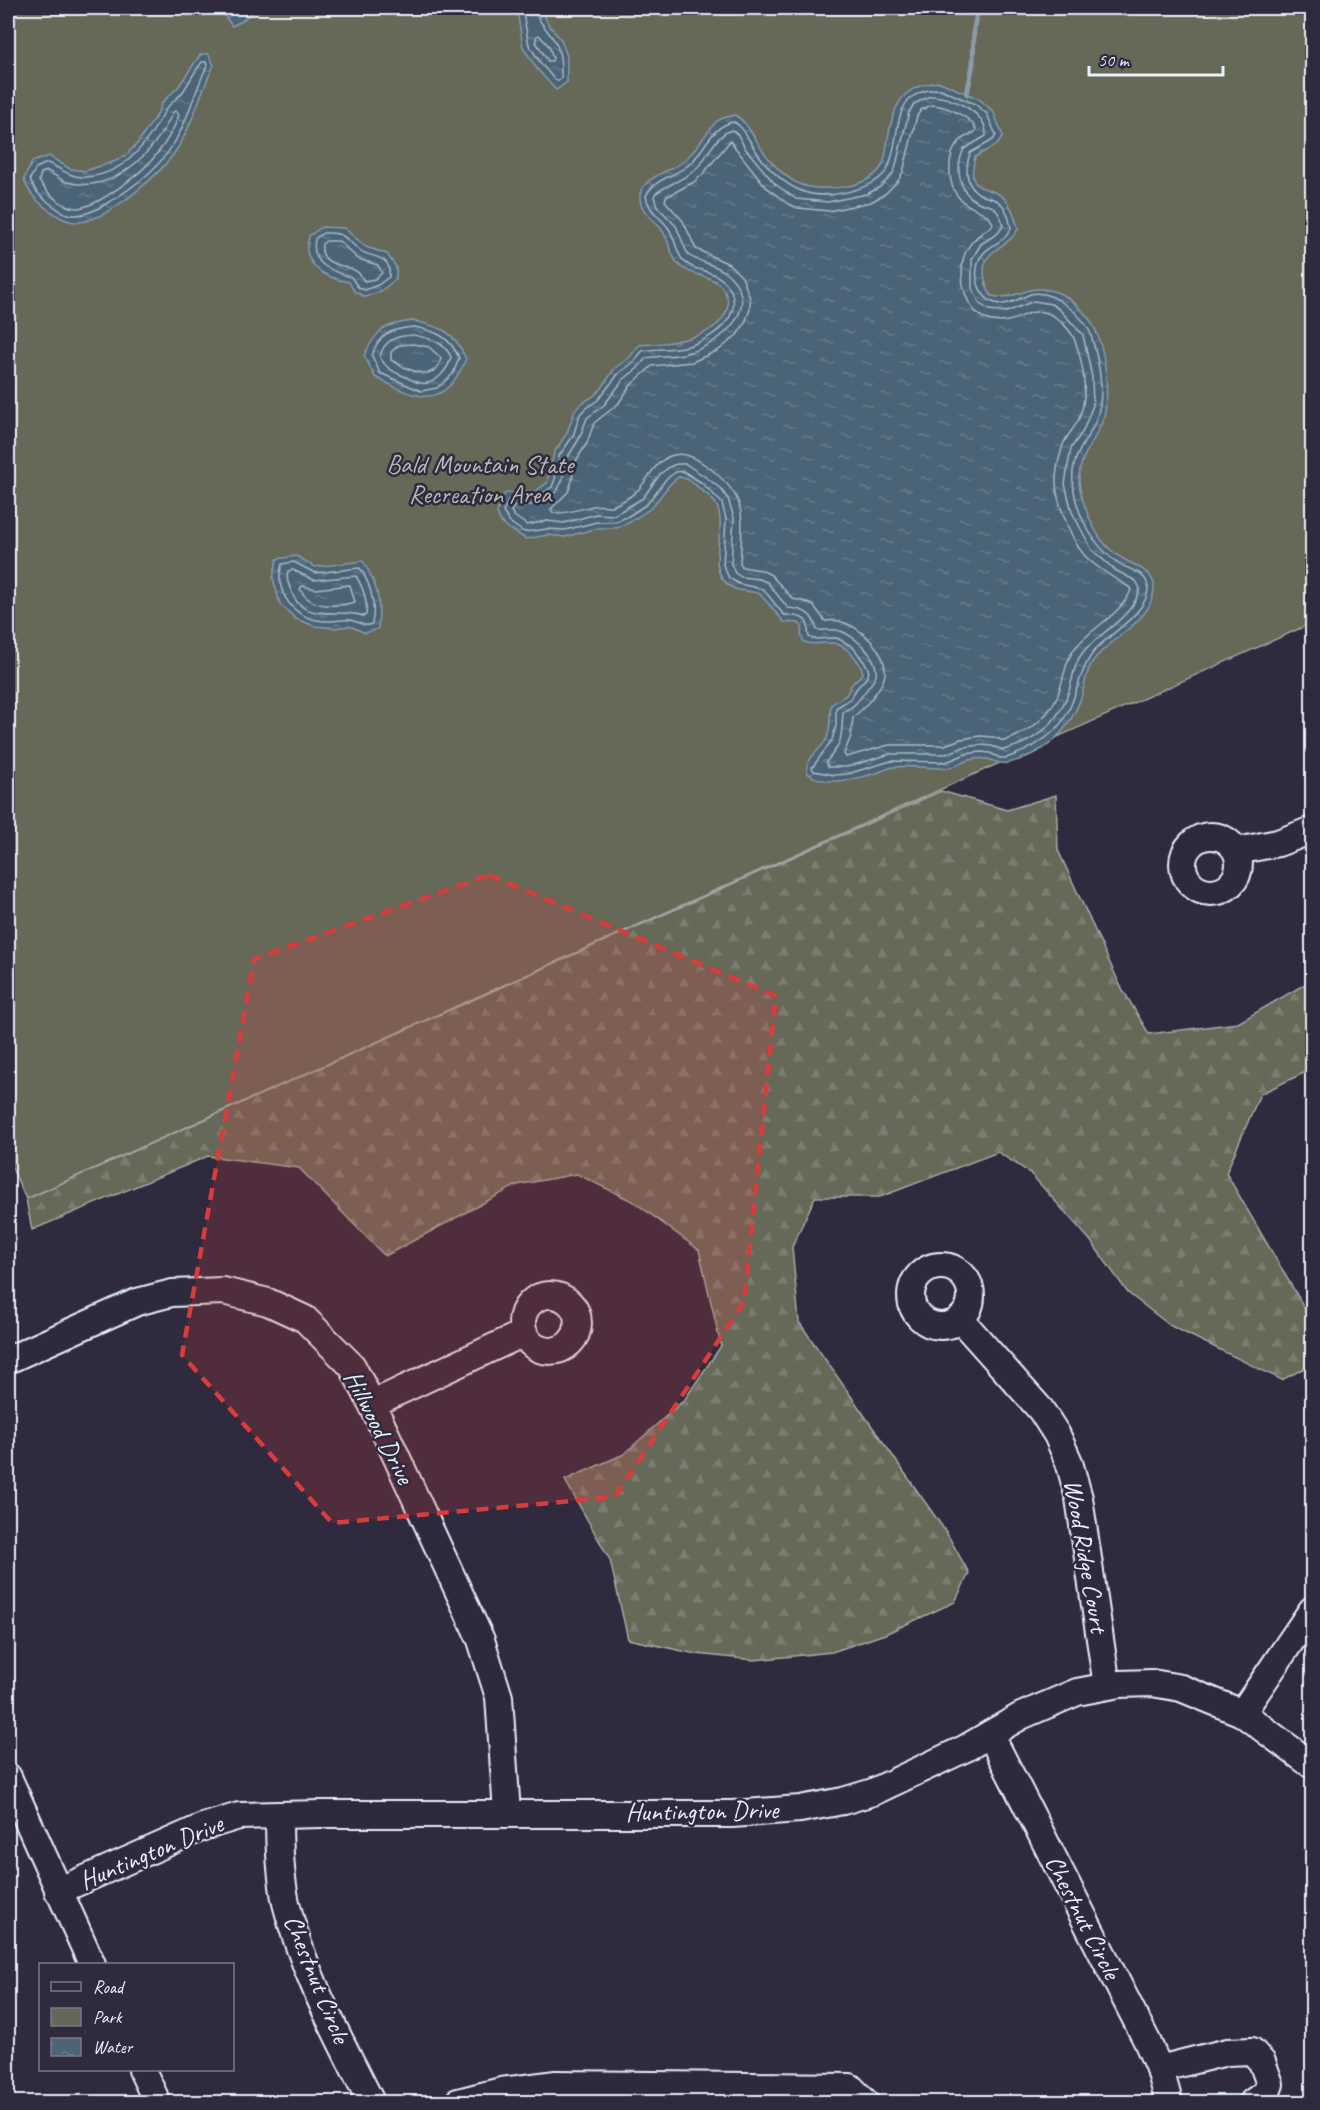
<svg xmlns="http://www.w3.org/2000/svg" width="1320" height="2110" viewBox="0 0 1320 2110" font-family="Caveat,sans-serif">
	<defs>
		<pattern id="forest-firs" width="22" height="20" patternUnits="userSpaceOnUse" patternTransform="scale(1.5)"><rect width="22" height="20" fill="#666758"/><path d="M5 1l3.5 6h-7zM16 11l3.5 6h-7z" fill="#7c7d71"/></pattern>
		<pattern id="water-ripples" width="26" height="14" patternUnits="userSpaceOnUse" patternTransform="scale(1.5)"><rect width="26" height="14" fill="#4c6477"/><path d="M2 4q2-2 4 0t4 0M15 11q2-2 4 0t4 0" fill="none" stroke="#667b8b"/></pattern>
	</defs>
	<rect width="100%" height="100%" fill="#2f2a3d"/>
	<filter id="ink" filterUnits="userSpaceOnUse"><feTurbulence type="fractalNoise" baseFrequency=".0167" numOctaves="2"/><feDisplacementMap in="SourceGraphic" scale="12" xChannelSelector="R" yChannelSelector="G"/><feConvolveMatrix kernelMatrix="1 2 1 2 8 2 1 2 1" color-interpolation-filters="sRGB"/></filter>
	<g filter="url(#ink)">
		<path fill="url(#forest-firs)" stroke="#a7aca8" stroke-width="1.5" d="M 941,791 L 1007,810 L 1056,795 L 1058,850 L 1120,985 L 1149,1034 L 1238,1023 L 1312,980 L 1312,1069 L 1260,1094 L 1226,1173 L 1312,1321 L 1312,1364 L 1282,1380 L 1171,1326 L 1128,1293 L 1090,1240 L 1030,1173 L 998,1152 L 880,1197 L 815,1197 L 792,1247 L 799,1322 L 946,1532 L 969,1573 L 955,1602 L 885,1634 L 832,1652 L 754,1660 L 696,1654 L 628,1639 L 610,1560 L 565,1480 L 624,1454 L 685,1399 L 721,1346 L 699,1250 L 634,1202 L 577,1174 L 517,1185 L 385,1256 L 299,1168 L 208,1156 L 32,1230 L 26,1199 Z"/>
		<path fill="#666758" stroke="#a7aca8" stroke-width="1.5" d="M 8,8 L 1312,8 L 1312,623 L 26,1199 L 8,1159 Z"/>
		<g fill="url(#water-ripples)" stroke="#8a9cab" stroke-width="1.5">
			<path d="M 219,8 L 258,8 L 240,22 L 232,26 Z"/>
			<path d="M 514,8 L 540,8 L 549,25 L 561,40 L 567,56 L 567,82 L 556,90 L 537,69 L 523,47 L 517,11 Z"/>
			<path d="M 208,53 L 214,65 C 200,92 194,123 177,149 C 161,174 108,220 79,222 C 67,223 58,216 49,210 C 37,202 28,193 24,179 L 32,162 L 49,156 L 70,169 L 85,171 L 116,161 L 126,155 L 137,144 L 157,115 L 162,103 L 179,86 L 200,55 Z"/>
			<path d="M 940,82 L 979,99 L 993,111 L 1003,136 L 998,144 L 975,157 C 965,198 989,182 1005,199 C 1013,208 1015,219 1018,229 C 1012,241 1002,244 993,252 C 979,263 984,283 991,296 C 1017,302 1027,281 1056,292 C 1071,297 1089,315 1095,329 C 1106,352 1111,399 1102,422 C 1094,444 1079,455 1079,480 C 1079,496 1093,531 1104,543 C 1109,549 1118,556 1125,560 C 1138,567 1156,573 1154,590 C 1150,624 1111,636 1093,661 C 1086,671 1085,684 1082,695 C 1075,716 1061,738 1042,749 C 1032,755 1020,760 1009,763 C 999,765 996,761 987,759 C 982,758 974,759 969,760 C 962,762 956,767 948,768 C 930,769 912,765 894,767 C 888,768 882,771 877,773 C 855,779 827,788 807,773 C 804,759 820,751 826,740 C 832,728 829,717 831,705 L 846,695 L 852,684 L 863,673 C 861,661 846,645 833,643 C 822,642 814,646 804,642 L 801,634 L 802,627 L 799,623 L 784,622 L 760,594 C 748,589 734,593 725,582 C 706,561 729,529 716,504 C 712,498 704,492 699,488 C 693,483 686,477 678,477 L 670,484 L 651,508 L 630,522 L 617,528 L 598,528 L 565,537 L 548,535 L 526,539 L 506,527 L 501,522 L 497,513 L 501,498 L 506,493 L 536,491 L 547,483 L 554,453 L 567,433 L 575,410 L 582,403 L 594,396 L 602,388 L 614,369 L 630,357 L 639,345 C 665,344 725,339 728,304 C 728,297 724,288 718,283 C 706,274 687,275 677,263 C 671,255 669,240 662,230 C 654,219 639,211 640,196 C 640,179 669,171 681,163 C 696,153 704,134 717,121 L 723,118 L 735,115 C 746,122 749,129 756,140 C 766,158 788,184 809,187 C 831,190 869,188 882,166 C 885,161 886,151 887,144 C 893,108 899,85 940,82 Z"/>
			<path d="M 322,227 L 344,228 L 366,247 L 387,254 L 396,267 L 396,279 L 381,291 L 365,297 L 354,291 L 349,282 C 331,279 311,271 307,251 C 306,247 309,240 309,236 Z"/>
			<path d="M 414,321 C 442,327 454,331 466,359 C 443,412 417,399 375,377 L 364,355 C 378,328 384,324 414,321 Z"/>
			<path d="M 296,556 L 315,567 L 363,561 C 378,587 381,599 378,629 L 365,633 L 350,626 L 335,628 L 315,626 L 296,619 L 280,604 L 273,578 L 277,559 Z"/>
		</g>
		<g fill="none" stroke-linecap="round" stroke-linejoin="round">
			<g stroke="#aab9c4" stroke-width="1.5">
				<path d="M 522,8 L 529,45 L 542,65 L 555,80 L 558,81 L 561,78 C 561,66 561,56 557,45 C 551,32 537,23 535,8"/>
				<path d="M 539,35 L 549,46 L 553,58 L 552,61 L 548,61 L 536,42 L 536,37 Z"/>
				<path d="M 202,62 L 206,62 L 207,66 C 197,86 191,109 181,130 C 166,164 135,187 104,205 C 91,213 75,220 61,211 C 49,203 34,194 30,179 L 36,168 L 47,163 C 61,168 70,178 85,177 C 126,175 149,141 166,109 C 170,103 177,99 182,93 C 189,83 194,72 202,62 Z"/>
				<path d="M 940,89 L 975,104 L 987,114 L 996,135 L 993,140 L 970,153 C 965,168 965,187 981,195 C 987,198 994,198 999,202 C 1007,208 1009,219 1011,228 C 1006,244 984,244 978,263 C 973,281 982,303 1001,304 C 1011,305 1021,297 1031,294 C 1052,289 1085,316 1091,335 C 1099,362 1106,393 1096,420 C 1088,441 1070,456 1073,482 C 1075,513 1093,546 1118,563 C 1127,569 1144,572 1147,583 C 1155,608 1109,634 1096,649 C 1076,672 1078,706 1056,729 C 1042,743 1025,752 1006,758 L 1000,758 L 990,753 L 981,752 L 966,754 L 946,762 L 891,761 L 847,774 L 834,775 L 814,771 L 812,768 L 832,740 L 836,726 L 836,708 L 850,699 L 857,688 L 867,677 L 869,672 L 867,666 L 853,647 L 837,638 L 813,639 L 809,637 C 808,634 808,631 808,628 C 808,615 793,616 784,615 L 763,589 L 739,584 L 729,578 L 723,565 L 726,519 L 722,503 L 702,483 L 683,471 L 676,472 L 666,479 L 647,504 L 627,517 L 615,522 L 597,522 L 565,530 L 548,529 L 524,532 L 509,522 L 503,512 L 509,499 L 537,497 L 552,487 L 555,479 L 559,456 L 573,436 L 580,414 L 586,408 L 598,400 L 619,373 L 634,362 L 642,351 C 657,348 673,350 688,346 C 703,342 721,331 729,318 C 734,309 735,300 731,291 C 720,267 693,274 682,259 C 676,251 675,238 669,229 C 661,217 648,211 646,196 C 654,178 677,176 691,163 C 705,149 712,125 734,122 C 743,127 745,134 751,143 C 767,170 793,197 827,195 C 845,194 879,186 888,168 C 903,134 888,90 940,89 Z"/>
				<path d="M 930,96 C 950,95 988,113 986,136 L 964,149 C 955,167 958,193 978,202 C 984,205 991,204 995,209 C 1000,214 1002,220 1003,226 L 998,233 L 981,244 L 972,259 L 972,288 L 980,304 L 989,310 L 1006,312 L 1034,301 L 1051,304 L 1059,309 L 1083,335 L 1092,377 L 1093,405 L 1083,431 L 1071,448 L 1065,484 L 1072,512 L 1092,550 L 1115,570 L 1136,581 L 1140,588 C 1134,617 1101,631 1083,652 C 1074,663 1073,678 1069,691 C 1065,702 1059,714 1051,723 C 1039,737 1022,745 1004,750 L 991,746 L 981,745 L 964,747 L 946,754 L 890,754 L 847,767 L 828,767 L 826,762 C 844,741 841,738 843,712 C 847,709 852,708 855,704 C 857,703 874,680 875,678 C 882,659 852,632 836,630 C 830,629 823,631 817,630 C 813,614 805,609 788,608 L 767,582 L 759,579 L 741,577 L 735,573 L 731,564 L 734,518 L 728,499 L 721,489 L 707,478 L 686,464 L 677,464 L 671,466 L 660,474 L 643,498 L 614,515 L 596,514 L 564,523 L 547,521 L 527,525 L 514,516 L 511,511 L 514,506 L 541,504 L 557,491 L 562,481 L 566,460 L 579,439 L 587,418 L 604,405 L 624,379 L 637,369 L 646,358 C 661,355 677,357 691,352 C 723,342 762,308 729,275 C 718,264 700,263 688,255 L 676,226 L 657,206 L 654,197 L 655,194 C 669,183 688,179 700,165 C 708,154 718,133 732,130 L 738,135 L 745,148 L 775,184 L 796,199 L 828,202 L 867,194 L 880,187 L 892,175 L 895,169 L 909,112 L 914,104 Z"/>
				<path d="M 931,105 C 944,105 970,116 976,129 L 975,132 C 969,135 963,137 959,142 C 946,155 947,186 960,199 C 970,210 987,210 993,223 L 992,226 C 974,237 961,250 962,272 C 962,299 976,327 1008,321 C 1022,318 1032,308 1047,313 C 1057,316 1072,331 1075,341 C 1084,365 1089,397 1078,421 C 1073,430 1064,438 1062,448 C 1059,458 1056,470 1056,480 C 1055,500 1073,545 1088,559 C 1101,571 1114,578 1129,587 L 1131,590 C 1121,615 1092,627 1076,647 C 1067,657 1065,672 1061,685 C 1054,714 1031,732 1004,741 L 993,737 L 980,736 L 961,739 L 945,745 L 889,745 L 846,757 L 844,754 L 851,736 L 853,717 C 863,710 884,686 885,674 C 887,651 860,626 839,621 C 834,620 829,621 825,621 L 814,606 L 806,602 L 793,599 L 771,575 L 761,570 L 742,567 L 740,563 C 743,513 748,495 704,464 C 693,456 682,451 670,456 C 654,463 649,478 639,489 C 633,495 620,504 611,506 C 606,506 599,505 593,506 C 579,509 568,514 553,513 L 551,509 L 568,492 L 572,481 L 574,464 L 587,443 L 594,423 L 618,404 L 631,385 L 652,366 L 692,362 L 719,350 L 737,335 L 745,323 L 750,309 L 750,298 L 742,277 L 729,264 L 696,249 L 683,221 L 665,201 L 666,197 L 694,182 L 703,174 L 730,141 L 766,187 L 788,204 L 798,208 L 829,211 L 871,202 L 885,194 L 898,181 L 903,172 L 917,116 L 921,110 Z"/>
				<path d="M 176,111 L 179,115 C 174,129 166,143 156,155 C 143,172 97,208 76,208 C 61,207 47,192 39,181 L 41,173 L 47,171 C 54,174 60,180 67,182 C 115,195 155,151 173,112 Z"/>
				<path d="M 323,233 C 347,232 344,239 361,251 C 373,259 392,254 389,277 L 378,285 L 365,290 L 358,287 L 351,277 C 332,271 310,265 315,239 Z"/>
				<path d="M 326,241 L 339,241 L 358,259 L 378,265 L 382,273 L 375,279 L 364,281 C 362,277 359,272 354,270 C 342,264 319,266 322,244 Z"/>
				<path d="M 414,327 C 435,331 450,336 459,358 L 453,374 L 437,388 L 421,391 L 380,373 L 372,356 C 378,333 392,329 414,327 Z"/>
				<path d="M 413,335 C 428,338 444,341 451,357 C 448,370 435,386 420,383 C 415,382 410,379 406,377 C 394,372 386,369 380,357 C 384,339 397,336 413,335 Z"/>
				<path d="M 413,344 L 429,347 L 441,358 C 436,385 406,369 391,360 L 391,352 L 399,345 Z"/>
				<path d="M 294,562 L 315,573 L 360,568 C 371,585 376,604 372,624 C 363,628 359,621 350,620 C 339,619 329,623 317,620 C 291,615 274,590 282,564 Z"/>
				<path d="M 293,570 L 314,580 L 356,576 C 363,587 368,602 366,615 L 363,616 C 340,607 301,625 291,590 C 288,583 286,578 288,571 Z"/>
				<path d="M 350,585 L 355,602 C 336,607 310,609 300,589 L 302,586 L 316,589 Z"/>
			</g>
			<path stroke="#8a9cab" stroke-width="5" d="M 967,94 L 973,64 L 974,28 L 978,8"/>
			<defs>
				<g id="minor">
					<circle cx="1211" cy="864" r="28"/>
					<path d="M 1237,851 L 1278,843 L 1312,830"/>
					<circle cx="941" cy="1296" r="30"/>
					<circle cx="550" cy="1323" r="28"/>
					<path d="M 960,1319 L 1041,1410 L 1057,1435 L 1069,1462 L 1079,1498 L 1107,1686"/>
					<path d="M 8,1360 L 137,1302 L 172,1293 L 223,1291 L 268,1302 L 305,1319 L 352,1366 L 372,1404 L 481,1640 L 499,1697 L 507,1813"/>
					<path d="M 372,1404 L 524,1333"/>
					<path d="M 1242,1713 L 1312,1610"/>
					<path d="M 990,1734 L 1147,2041 L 1161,2073 L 1169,2102"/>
					<path d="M 8,1777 L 92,1964"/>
					<path d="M 279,1816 C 279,1844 280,1875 286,1903 C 303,1973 339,2038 371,2102"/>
					<path d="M 58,1891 L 203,1827 L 239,1816 L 321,1814 L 732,1814 L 800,1809 L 843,1801 L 873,1792 L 966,1748 L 1021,1716 L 1077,1692 L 1119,1684 L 1152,1683 L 1181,1688 L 1242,1713 L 1312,1765"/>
					<path d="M 1159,2069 L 1227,2052 L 1252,2051 L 1262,2062 L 1270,2084 L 1267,2092 L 1253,2102"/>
					<path d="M 142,2070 L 157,2102"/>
					<path d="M 458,2102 L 501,2091 L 556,2084 L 850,2087 L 865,2102"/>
				</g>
			</defs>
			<use href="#minor" stroke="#e8f1f8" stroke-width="30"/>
			<use href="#minor" stroke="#2f2a3d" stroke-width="26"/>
		</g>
	</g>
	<path fill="#d83c3d" fill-opacity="0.2" stroke="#d83c3d" stroke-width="4.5" stroke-dasharray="12 8" stroke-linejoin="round" d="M 489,875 L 776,996 L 744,1302 L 615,1497 L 332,1523 L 182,1355 L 254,959 Z"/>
	<g text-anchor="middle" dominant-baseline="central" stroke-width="5" stroke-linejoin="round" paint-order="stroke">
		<g font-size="26" fill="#b4bab8" stroke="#2f2a3d">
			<text x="480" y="464">Bald Mountain State<tspan x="480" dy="30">Recreation Area</tspan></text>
		</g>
		<g font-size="26" fill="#e8f1f8" stroke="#2f2a3d">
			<text transform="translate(379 1427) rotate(63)">Hillwood Drive</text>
			<text transform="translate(1086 1556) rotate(80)">Wood Ridge Court</text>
			<text transform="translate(702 1811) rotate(-1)">Huntington Drive</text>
			<text transform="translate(151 1852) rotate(-23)">Huntington Drive</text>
			<text transform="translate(1083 1917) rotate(63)">Chestnut Circle</text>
			<text transform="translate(317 1979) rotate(68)">Chestnut Circle</text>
		</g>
	</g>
	<rect width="1320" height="2110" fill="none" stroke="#2f2a3d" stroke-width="30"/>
	<rect x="15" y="15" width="1290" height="2080" fill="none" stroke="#e8f1f8" stroke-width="2" filter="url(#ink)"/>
	<rect x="39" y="1963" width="195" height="108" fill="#2f2a3d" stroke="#797a88" stroke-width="1.5"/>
	<rect x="51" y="1982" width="30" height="9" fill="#2f2a3d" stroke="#797a88" stroke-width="1.5"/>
	<text x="93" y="1993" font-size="18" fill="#e8f1f8">Road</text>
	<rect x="51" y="2008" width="30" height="18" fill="#666758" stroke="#797a88" stroke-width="1.5"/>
	<text x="93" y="2023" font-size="18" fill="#e8f1f8">Park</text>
	<rect x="51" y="2038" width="30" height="18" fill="url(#water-ripples)" stroke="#797a88" stroke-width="1.5"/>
	<text x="93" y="2053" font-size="18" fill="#e8f1f8">Water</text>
	<path d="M1089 66v9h134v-9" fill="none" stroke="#e8f1f8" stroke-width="3"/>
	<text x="1098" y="66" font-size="18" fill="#e8f1f8" stroke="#2f2a3d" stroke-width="4.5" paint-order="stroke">50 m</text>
</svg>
